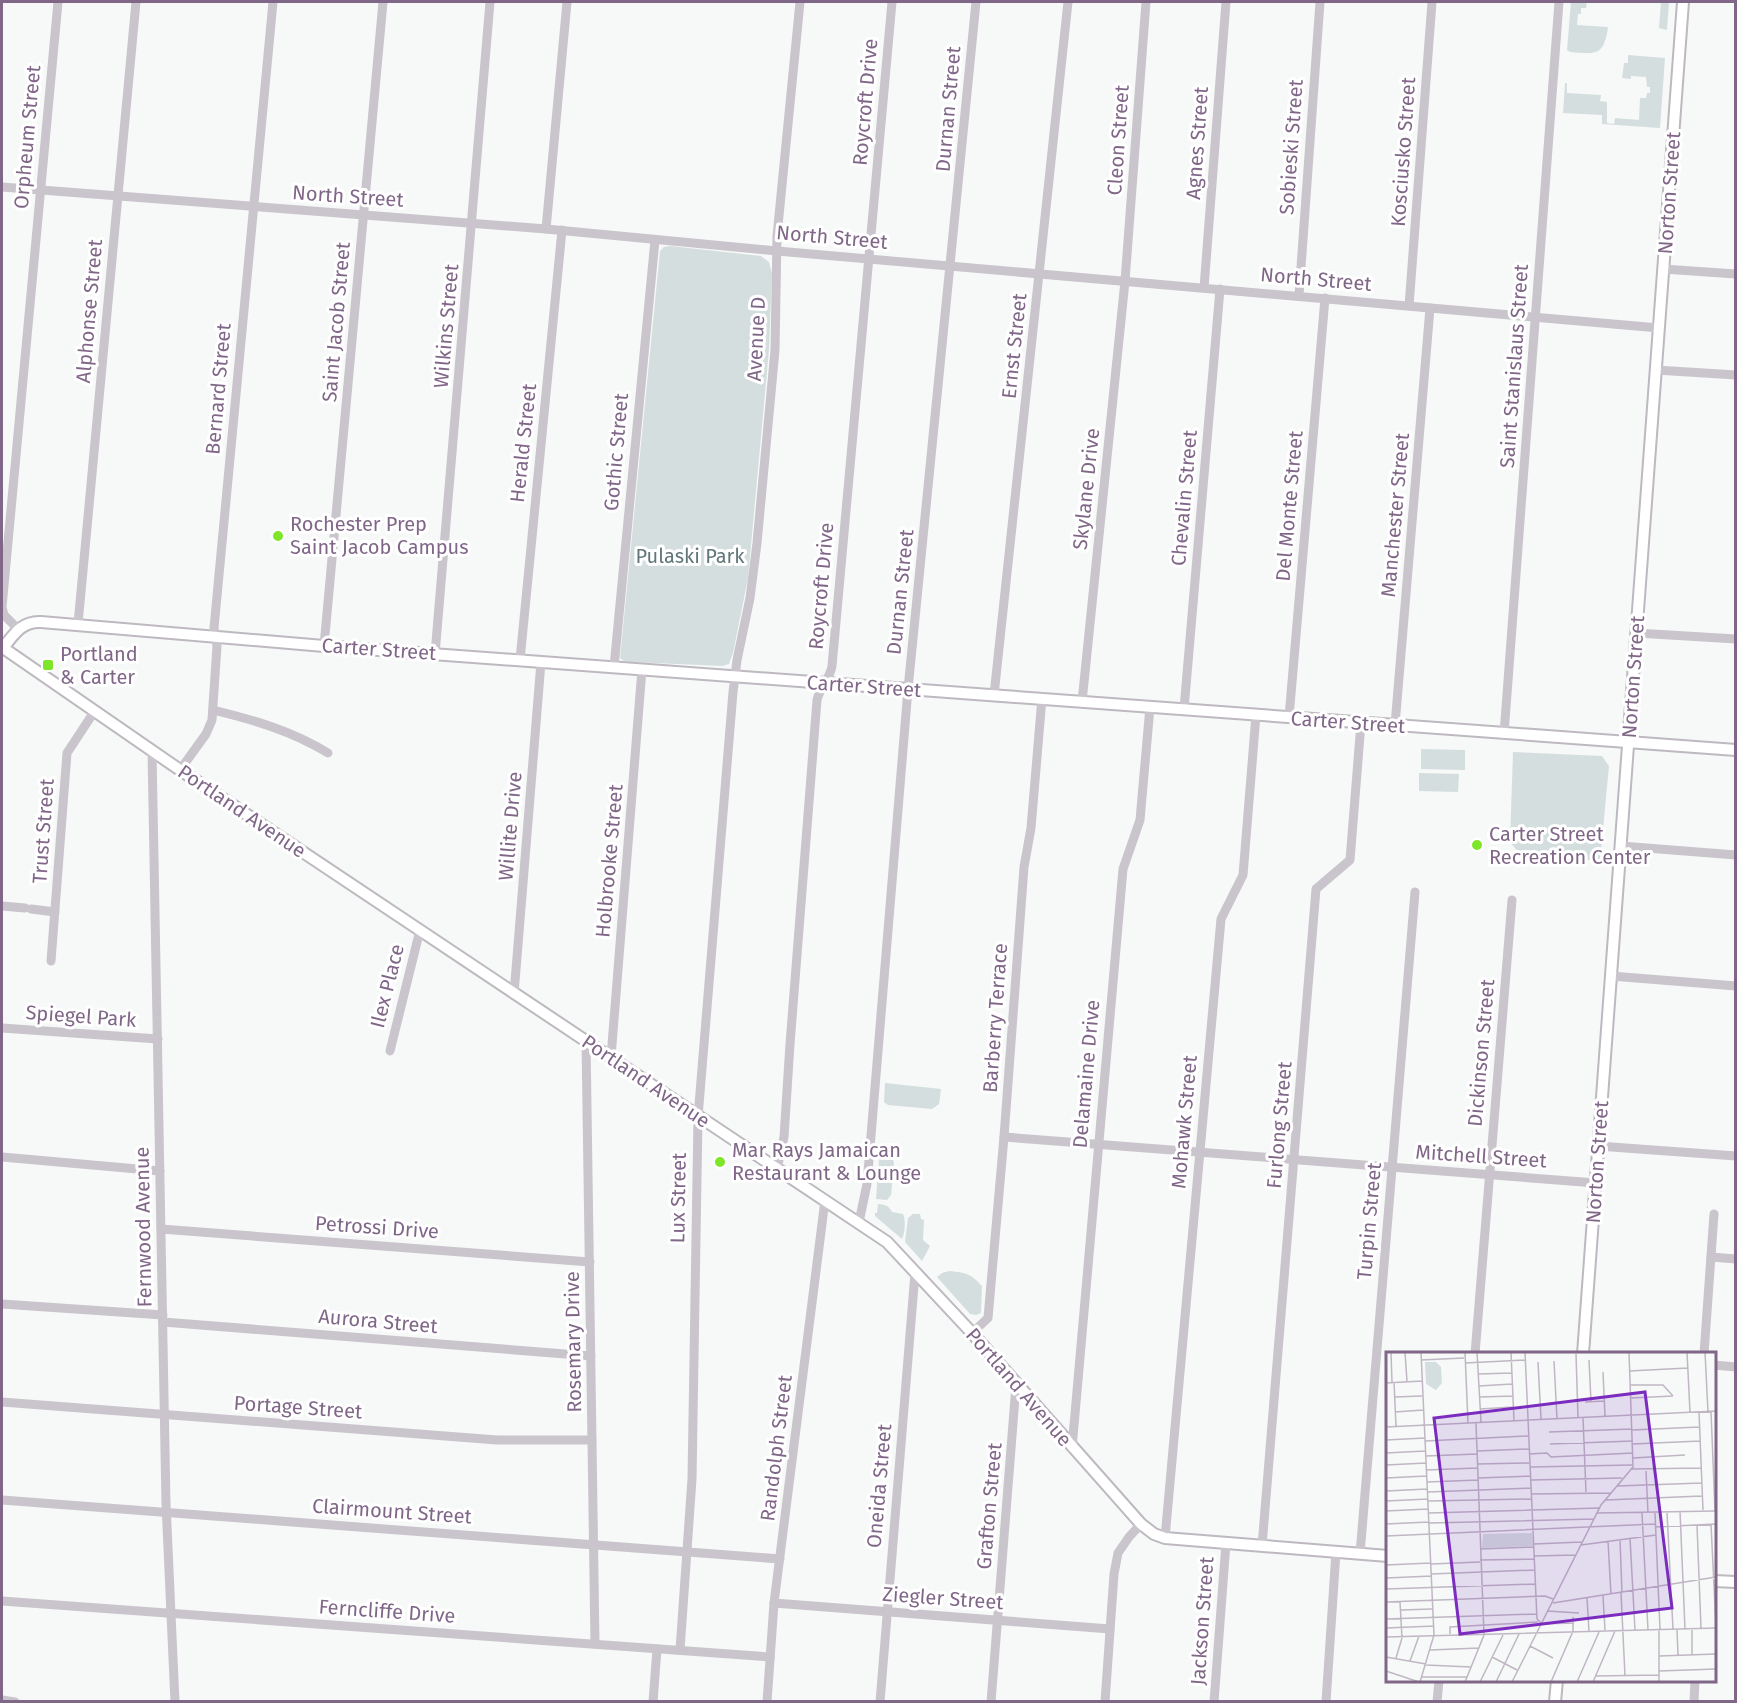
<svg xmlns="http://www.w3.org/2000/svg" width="1737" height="1703" viewBox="0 0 1737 1703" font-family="'Fira Sans',sans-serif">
	<rect width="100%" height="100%" fill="#f6f9f7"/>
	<g fill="#d5dede">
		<path d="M 1571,2 L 1587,2 L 1586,8 L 1581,8 L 1581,14 L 1578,14 L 1577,25 L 1608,27 C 1604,57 1595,54 1570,52 L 1567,50 Z"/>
		<path d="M 1661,2 L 1669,2 L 1667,30 L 1659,28 Z"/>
		<path d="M 1628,55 L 1665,58 L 1660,128 L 1602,124 L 1602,115 L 1563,113 L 1565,83 L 1567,83 L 1567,93 L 1601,95 L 1600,101 L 1607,102 L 1607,123 L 1614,124 L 1615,118 L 1639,120 L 1640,98 L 1646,98 L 1647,93 L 1650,93 L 1650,87 L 1647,87 L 1646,77 L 1631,76 L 1631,79 L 1622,78 L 1624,63 L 1628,63 Z"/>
		<path d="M 670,246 L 761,256 L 769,262 L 772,274 L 769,350 L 748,578 L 733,653 L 729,664 L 722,666 L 631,662 L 624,661 L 620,658 L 660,251 L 664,247 Z"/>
		<path d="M 1421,749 L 1465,750 L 1465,770 L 1421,769 Z"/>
		<path d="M 1513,752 L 1602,756 L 1609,766 L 1600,861 L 1520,854 L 1510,842 Z"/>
		<path d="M 1419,773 L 1459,774 L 1458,792 L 1419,791 Z"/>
		<path d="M 885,1083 L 941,1089 L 939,1104 L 932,1109 L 888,1105 L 884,1102 Z"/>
		<path d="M 879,1159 L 893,1160 L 894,1163 L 891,1195 L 887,1200 L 876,1199 Z"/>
		<path d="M 878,1204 C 886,1205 888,1205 892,1212 L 903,1214 C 906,1220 905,1233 902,1239 L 875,1216 L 875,1213 L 877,1213 Z"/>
		<path d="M 913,1214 L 920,1214 L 921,1219 L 924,1220 L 923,1240 L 930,1246 L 922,1261 L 905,1242 L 908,1218 Z"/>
		<path d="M 949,1271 C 967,1273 970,1273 982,1286 L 981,1313 L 976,1315 L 970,1314 L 937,1277 L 942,1273 Z"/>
	</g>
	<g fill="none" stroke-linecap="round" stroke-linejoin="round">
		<defs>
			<g id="major">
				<path d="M 2,647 L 180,770 L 887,1242 L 972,1333 L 1141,1524 L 1154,1534 L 1165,1538 L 1388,1556"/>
				<path d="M 3,648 C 14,634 22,621 41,622 L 324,646 L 1736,750"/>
				<path d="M 1583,1354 L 1683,2"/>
				<path d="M 1714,1581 L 1736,1582"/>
				<path d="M 1555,1702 L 1557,1680"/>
			</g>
		</defs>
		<use href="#major" stroke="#beb8c0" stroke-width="14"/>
		<g stroke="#cac4cc" stroke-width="9">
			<path d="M 2,187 L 546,229 L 777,251 L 1659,328"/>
			<path d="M 546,229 L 567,2"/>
			<path d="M 1663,269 L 1736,274"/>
			<path d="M 1204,288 L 1226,2"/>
			<path d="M 1299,295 L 1320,2"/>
			<path d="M 1409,306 L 1432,2"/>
			<path d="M 1656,370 L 1736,375"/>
			<path d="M 78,624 L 136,2"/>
			<path d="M 18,629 L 4,615 L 2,607 L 58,2"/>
			<path d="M 1636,633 L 1736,639"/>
			<path d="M 324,646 L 383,2"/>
			<path d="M 435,654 L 490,2"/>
			<path d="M 520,660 L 562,230"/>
			<path d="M 614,667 L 655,240"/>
			<path d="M 994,695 L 1068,2"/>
			<path d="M 1082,702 L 1125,281 L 1146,2"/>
			<path d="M 1184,709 L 1220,289"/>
			<path d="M 213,710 C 254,720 292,731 328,753"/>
			<path d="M 1289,717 L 1325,298"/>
			<path d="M 1395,725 L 1430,308"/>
			<path d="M 1504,734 L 1559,2"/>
			<path d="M 152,751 L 166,1504 L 175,1702"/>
			<path d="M 180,770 L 206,734 L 212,720 L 217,646 L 214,628 L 273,2"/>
			<path d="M 1621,846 L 1736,855"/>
			<path d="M 2,906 L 25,908"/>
			<path d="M 31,909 L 55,912"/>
			<path d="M 51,961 L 67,753 L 94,712"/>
			<path d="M 1611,976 L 1736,986"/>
			<path d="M 514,994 L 541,662"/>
			<path d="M 2,1028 L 158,1039"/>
			<path d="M 586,1040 L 595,1644"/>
			<path d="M 390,1051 L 420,930"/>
			<path d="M 611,1057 L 642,669"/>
			<path d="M 1004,1137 L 1596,1183"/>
			<path d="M 1598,1146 L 1736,1156"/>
			<path d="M 2,1157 L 160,1171"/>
			<path d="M 777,1169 L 784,1137 L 790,1044 L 817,700 C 820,687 830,679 832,666 L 892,2"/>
			<path d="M 859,1222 L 867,1184 L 908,689 L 976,2"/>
			<path d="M 161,1229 L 590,1262"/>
			<path d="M 1711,1257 L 1736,1259"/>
			<path d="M 2,1304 L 163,1315"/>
			<path d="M 163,1322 L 591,1356"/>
			<path d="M 972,1333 L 988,1318 L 1004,1137 L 1024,867 L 1031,828 L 1042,698"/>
			<path d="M 1475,1354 L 1512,900"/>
			<path d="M 1704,1354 L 1714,1214"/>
			<path d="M 1714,1365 L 1736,1367"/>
			<path d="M 2,1402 L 497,1440 L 592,1440"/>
			<path d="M 1072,1448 L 1123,869 L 1140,820 L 1150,707"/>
			<path d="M 2,1500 L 780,1559"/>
			<path d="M 1165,1538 L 1221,919 L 1243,875 L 1256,715"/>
			<path d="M 1262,1546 L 1316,889 L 1350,860 L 1361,723"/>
			<path d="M 1360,1554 L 1415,892"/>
			<path d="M 2,1601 L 770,1657"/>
			<path d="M 774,1603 L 1110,1629"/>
			<path d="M 680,1650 L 692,1479 L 698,1117 L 733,692 L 737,660 L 750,598 L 757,543 L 775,350 L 777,236 L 800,2"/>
			<path d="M 2,1700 L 15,1702"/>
			<path d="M 653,1702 L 657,1649"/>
			<path d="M 767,1702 L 774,1603 L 825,1200"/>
			<path d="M 880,1702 L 915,1273"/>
			<path d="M 991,1702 L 1016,1385"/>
			<path d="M 1105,1702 L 1114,1574 L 1118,1553 L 1129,1537 L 1141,1524"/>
			<path d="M 1214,1702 L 1226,1543"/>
			<path d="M 1326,1702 L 1336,1552"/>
			<path d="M 1437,1702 L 1439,1680"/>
			<path d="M 1694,1702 L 1695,1680"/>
		</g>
		<use href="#major" stroke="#fff" stroke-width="10"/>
	</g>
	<g fill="#7ee629" stroke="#fff" stroke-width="2">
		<circle cx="278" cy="536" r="6"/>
		<rect x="42" y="659" width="12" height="12" rx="3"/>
		<circle cx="1477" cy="845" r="6"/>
		<circle cx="720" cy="1162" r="6"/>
	</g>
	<g text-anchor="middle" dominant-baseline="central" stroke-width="6" stroke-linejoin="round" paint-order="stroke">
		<g font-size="20" fill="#806788" stroke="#fff">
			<text transform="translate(865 102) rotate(-85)">Roycroft Drive</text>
			<text transform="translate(948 109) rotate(-85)">Durnan Street</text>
			<text transform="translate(27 137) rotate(-85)">Orpheum Street</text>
			<text transform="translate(1118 140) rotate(-86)">Cleon Street</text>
			<text transform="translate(1197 143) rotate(-86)">Agnes Street</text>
			<text transform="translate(1291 147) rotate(-86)">Sobieski Street</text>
			<text transform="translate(1403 152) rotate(-86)">Kosciusko Street</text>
			<text transform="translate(1669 193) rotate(-86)">Norton Street</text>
			<text transform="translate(348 196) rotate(4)">North Street</text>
			<text transform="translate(832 237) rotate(5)">North Street</text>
			<text transform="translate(1316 279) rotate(5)">North Street</text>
			<text transform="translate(89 311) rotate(-85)">Alphonse Street</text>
			<text transform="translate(336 322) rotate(-85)">Saint Jacob Street</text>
			<text transform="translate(446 326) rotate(-85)">Wilkins Street</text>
			<text transform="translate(756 339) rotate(-87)">Avenue D</text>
			<text transform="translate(1014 346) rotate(-84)">Ernst Street</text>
			<text transform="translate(1514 366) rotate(-86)">Saint Stanislaus Street</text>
			<text transform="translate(218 389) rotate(-85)">Bernard Street</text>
			<text transform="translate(523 443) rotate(-84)">Herald Street</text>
			<text transform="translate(616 452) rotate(-85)">Gothic Street</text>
			<text transform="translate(1086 489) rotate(-84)">Skylane Drive</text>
			<text transform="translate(1184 498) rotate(-85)">Chevalin Street</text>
			<text transform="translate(1289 506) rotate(-85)">Del Monte Street</text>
			<text transform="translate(1395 515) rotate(-85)">Manchester Street</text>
			<text transform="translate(821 586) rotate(-85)">Roycroft Drive</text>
			<text transform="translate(900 592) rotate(-84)">Durnan Street</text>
			<text transform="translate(379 649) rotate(4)">Carter Street</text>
			<text transform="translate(1633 677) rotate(-86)">Norton Street</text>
			<text transform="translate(864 686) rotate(4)">Carter Street</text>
			<text transform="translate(1348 722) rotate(4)">Carter Street</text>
			<text transform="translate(242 811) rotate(34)">Portland Avenue</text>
			<text transform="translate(510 826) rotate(-85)">Willite Drive</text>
			<text transform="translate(43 831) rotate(-86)">Trust Street</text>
			<text transform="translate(609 861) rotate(-85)">Holbrooke Street</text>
			<text transform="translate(387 986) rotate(-76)">Ilex Place</text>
			<text transform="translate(81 1016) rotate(4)">Spiegel Park</text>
			<text transform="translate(995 1018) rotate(-86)">Barberry Terrace</text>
			<text transform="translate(1481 1053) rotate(-85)">Dickinson Street</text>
			<text transform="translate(1086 1074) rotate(-85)">Delamaine Drive</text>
			<text transform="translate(646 1081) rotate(34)">Portland Avenue</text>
			<text transform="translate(1184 1122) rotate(-85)">Mohawk Street</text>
			<text transform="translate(1279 1125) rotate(-85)">Furlong Street</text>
			<text transform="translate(1481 1156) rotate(4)">Mitchell Street</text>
			<text transform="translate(1597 1162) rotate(-86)">Norton Street</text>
			<text transform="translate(678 1198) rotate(-89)">Lux Street</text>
			<text transform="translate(1369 1221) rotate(-85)">Turpin Street</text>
			<text transform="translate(143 1227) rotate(-91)">Fernwood Avenue</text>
			<text transform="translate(377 1227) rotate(4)">Petrossi Drive</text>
			<text transform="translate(378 1321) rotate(5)">Aurora Street</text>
			<text transform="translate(573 1342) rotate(-91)">Rosemary Drive</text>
			<text transform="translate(1019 1387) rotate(49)">Portland Avenue</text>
			<text transform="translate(298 1407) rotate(4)">Portage Street</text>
			<text transform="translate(776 1448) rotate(-83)">Randolph Street</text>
			<text transform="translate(879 1486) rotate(-85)">Oneida Street</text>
			<text transform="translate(989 1506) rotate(-85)">Grafton Street</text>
			<text transform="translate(392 1511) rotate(4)">Clairmount Street</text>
			<text transform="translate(943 1598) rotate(4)">Ziegler Street</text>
			<text transform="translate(387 1611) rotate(4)">Ferncliffe Drive</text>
			<text transform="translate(1202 1621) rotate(-86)">Jackson Street</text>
		</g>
		<g font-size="20" fill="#806788" stroke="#fff" text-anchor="start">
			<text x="290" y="524">Rochester Prep<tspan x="290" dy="23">Saint Jacob Campus</tspan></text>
			<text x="60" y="654">Portland<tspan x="60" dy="23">&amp; Carter</tspan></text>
			<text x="1489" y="834">Carter Street<tspan x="1489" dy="23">Recreation Center</tspan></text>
			<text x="732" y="1150">Mar Rays Jamaican<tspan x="732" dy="23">Restaurant &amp; Lounge</tspan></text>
		</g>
		<g font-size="20" fill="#62777a" stroke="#fff">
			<text x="690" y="556">Pulaski Park</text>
		</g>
	</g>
	<g transform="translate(1386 1352)">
		<rect width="330" height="330" fill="#f6f9f7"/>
		<path d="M 39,10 L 50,10 L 55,15 L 56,31 L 50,38 L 40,32 ZM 146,181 L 147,194 L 96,196 L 97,182 Z" fill="#d5dede"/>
		<path fill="none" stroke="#c0b6c4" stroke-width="1.5" d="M 5,0 L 6,30M 19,0 L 21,30M 79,0 L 82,71M 91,0 L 95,70M 125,0 L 128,69M 139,0 L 151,267 L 155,271M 301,0 L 304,60M 319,0 L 322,60M 190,2 L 192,66M 35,8 L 78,6M 203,8 L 205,50M 168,9 L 171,67M 152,10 L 155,67M 79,11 L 139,8M 243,19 L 302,16M 217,20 L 219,64M 92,22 L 126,21M 8,30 L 10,74M 0,31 L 36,29M 244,33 L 277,33 L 287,44M 93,34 L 126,32M 8,45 L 36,44M 94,45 L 127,44M 245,46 L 287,44M 199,50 L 218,49M 94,57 L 127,55M 325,59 L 329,159M 9,60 L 37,58M 313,60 L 317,158M 197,66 L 200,140M 0,75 L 330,59M 246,78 L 313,75M 163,80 L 246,77M 0,88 L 39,86M 39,89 L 142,84M 164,92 L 247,89M 247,92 L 314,89M 91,99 L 143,97M 0,101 L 39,99M 143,102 L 161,101 L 165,105 L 247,101M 40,104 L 91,102M 247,106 L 299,103M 91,112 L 143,111M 0,113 L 40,111M 145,115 L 246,113M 246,117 L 315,116M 40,118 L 91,116M 260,119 L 262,161M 0,126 L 40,124M 92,126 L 144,124M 145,128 L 236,126M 41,130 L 92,128M 231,134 L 316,131M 0,139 L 41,137M 42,140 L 145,136M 145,142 L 225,141M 220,148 L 316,144M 0,149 L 42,147M 42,149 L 145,147M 0,159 L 42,157M 294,159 L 299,277M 281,160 L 287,277M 42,161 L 213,156M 211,161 L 330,159M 256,161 L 262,278M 269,161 L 274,277M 43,171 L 208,167M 0,172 L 43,170M 325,172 L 330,275M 311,173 L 315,276M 269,175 L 330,172M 0,184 L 269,172M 244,186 L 249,278M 234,187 L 236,241M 222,189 L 225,243M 148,192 L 196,190M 195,193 L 270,183M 94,197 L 148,195M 148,204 L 190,203M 94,208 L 148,207M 45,212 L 94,210M 0,213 L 45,211M 45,222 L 149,218M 0,226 L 46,224M 0,237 L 150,232M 235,241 L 239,324M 217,244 L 219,278M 201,246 L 203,280M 0,250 L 159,244 L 167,247M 167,251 L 330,225M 15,258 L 46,257M 161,259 L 193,261M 0,267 L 151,262M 156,272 L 187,271M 0,276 L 48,274M 273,278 L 273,330M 291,278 L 292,303M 306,278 L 306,303M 64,282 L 64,275 L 152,270M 0,285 L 330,276M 144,294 L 167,306M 44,298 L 93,296M 273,304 L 330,302M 0,305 L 40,312M 106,305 L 131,318M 10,306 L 16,286 L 14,250M 24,309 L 33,284M 40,313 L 85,315M 0,319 L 33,330M 273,319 L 330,317M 210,324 L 273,323M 35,325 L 81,325M 34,330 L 48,283 L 35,0M 79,330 L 98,283 L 90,71M 94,330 L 117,283M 110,330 L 133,282M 126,330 L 215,153 L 247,115 L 243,0M 165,330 L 187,279 L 187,265M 191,330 L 213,280M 207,330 L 229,279"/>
		<path fill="#7b2cbf" fill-opacity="0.15" stroke="#7b2cbf" stroke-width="3" d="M 259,40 L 286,256 L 74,282 L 48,66 Z"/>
		<rect width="330" height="330" fill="none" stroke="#806788" stroke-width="3"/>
	</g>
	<rect width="1737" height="1703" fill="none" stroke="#806788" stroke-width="6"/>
</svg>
